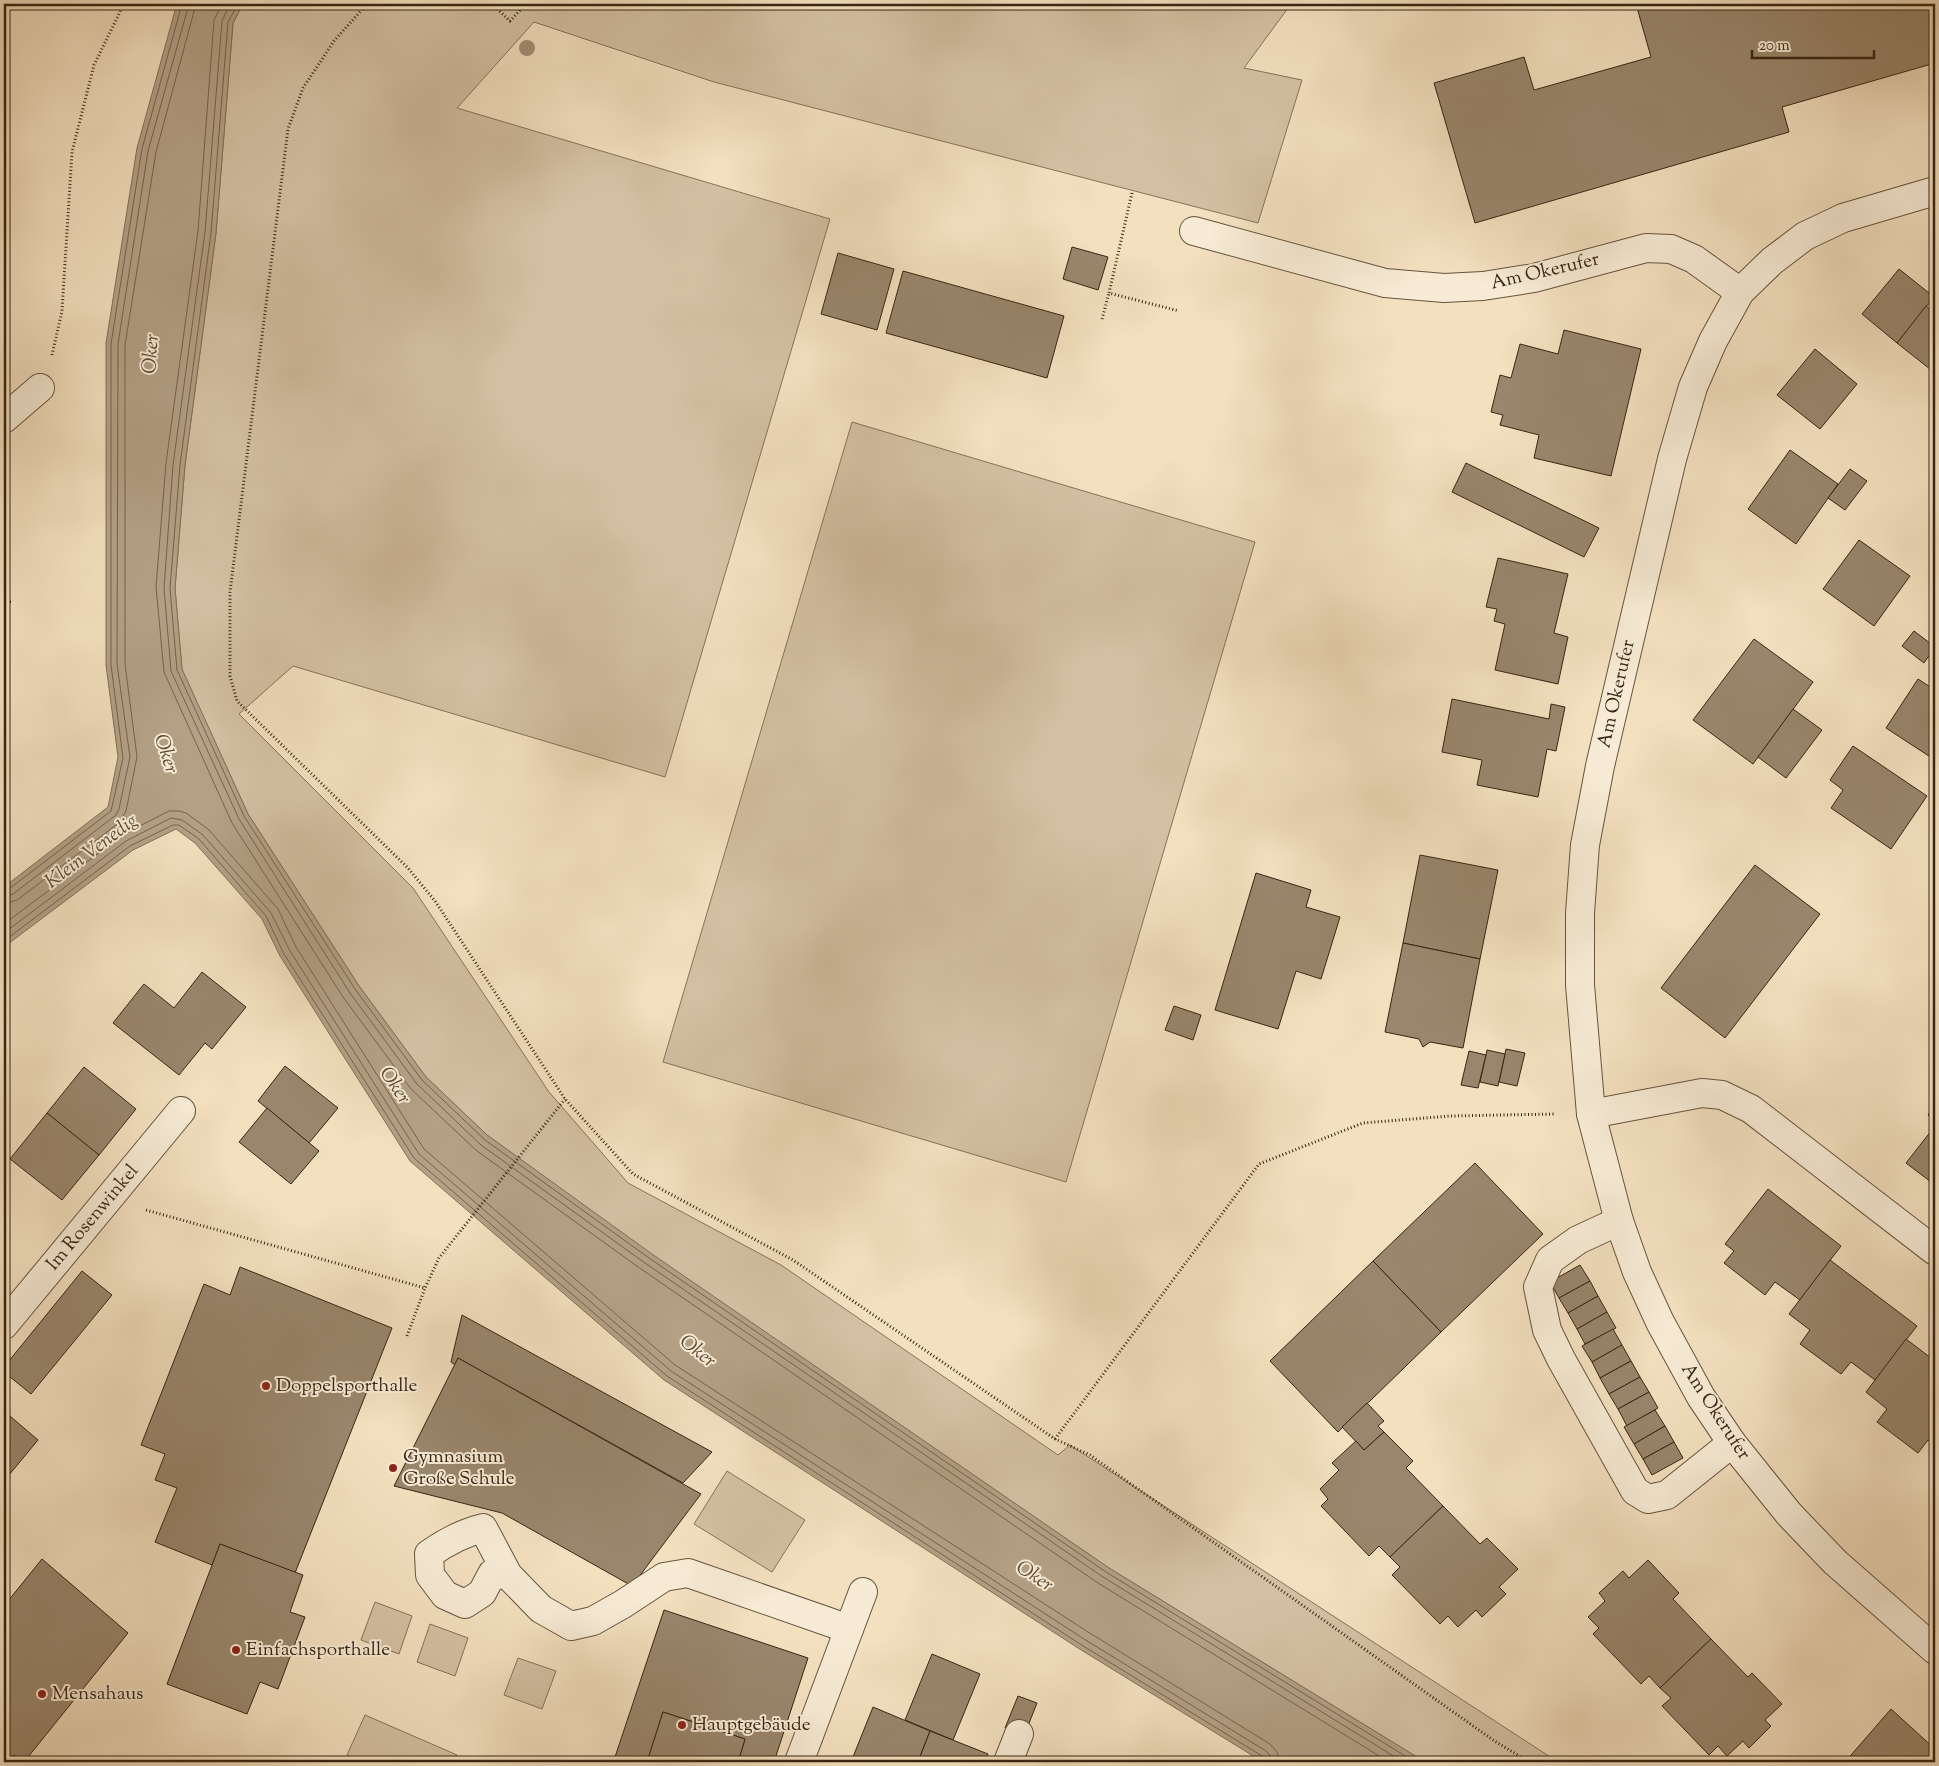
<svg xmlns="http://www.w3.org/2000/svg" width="1939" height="1766" viewBox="0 0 1939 1766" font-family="'Sorts Mill Goudy',serif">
	<rect width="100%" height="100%" fill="#f3e0bf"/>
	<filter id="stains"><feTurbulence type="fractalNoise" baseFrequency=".004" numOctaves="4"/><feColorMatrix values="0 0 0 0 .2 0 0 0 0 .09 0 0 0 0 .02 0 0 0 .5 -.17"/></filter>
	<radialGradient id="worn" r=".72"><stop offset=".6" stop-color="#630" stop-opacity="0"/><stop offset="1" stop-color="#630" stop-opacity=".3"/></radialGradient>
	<g fill="#d3c0a2" stroke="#86725a">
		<path d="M 243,4 L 1291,4 L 1244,68 L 1302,80 L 1258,223 L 714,82 L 534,22 L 457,108 L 830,219 L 665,777 L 293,666 L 239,714 L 413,888 L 549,1092 L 628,1183 L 781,1265 L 1058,1455 L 1070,1445 L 1558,1762 L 1425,1762 L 1420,1759 L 1109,1568 L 651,1254 L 487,1135 L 426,1077 L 359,986 L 248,814 L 182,670 L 175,588 L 185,465 L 216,233 L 233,23 Z"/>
		<path d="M 852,422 L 1255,542 L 1066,1182 L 663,1062 Z"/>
		<path d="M 727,1471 L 805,1520 L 772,1572 L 694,1524 Z"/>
		<path d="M 375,1602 L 412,1616 L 399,1654 L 361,1640 Z"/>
		<path d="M 430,1624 L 468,1638 L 455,1676 L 417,1662 Z"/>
		<path d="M 518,1658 L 556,1671 L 542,1709 L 504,1695 Z"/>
		<path d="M 365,1715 L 457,1755 L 454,1762 L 363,1762 L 347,1755 Z"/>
	</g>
	<path fill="#b3a085" stroke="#826f57" d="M 179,4 L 243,4 L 233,23 L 216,233 L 185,465 L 175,588 L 182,669 L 248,814 L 359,986 L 426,1077 L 487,1135 L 652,1254 L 1109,1568 L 1425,1762 L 1263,1762 L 1078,1648 L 664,1380 L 410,1161 L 280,956 L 262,919 L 195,843 L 176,829 L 133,850 L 4,947 L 4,887 L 108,807 L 118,757 L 106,665 L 106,343 L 137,148 L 176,7 Z"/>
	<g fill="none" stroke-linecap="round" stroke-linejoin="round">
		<g stroke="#76624c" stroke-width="1">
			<path d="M 222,4 L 214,20 L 198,231 L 166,463 L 156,587 L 164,672 L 232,823 L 343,997 L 411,1089 L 477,1151 L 641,1269 L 1098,1583 L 1389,1762"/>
			<path d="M 230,4 L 222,21 L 205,232 L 173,465 L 164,588 L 171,671 L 239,819 L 350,993 L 417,1084 L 481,1145 L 645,1263 L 1103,1577 L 1403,1762"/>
			<path d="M 238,4 L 228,22 L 211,233 L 180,465 L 170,588 L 177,670 L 244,816 L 355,989 L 422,1080 L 485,1140 L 649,1258 L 1106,1572 L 1415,1762"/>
			<path d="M 4,890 L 9,889 L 111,811 L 123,758 L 111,665 L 111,344 L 142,149 L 182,4"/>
			<path d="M 4,897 L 13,894 L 116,815 L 119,809 L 130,757 L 117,664 L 118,344 L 148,151 L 189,4"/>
			<path d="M 4,904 L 17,900 L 120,822 L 126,811 L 137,757 L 125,664 L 125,345 L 156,152 L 196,4"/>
			<path d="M 4,924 L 124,834 L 169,811 L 179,811 L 186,813 L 209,830 L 278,909 L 296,947 L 424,1149 L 675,1365 L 1088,1632 L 1270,1744 L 1277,1752 L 1279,1762"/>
			<path d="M 4,933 L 126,841 L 171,818 L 182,820 L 203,835 L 271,913 L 290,951 L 419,1154 L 671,1371 L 1084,1639 L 1266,1751 L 1270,1755 L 1271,1762"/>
			<path d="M 4,941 L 130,846 L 173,825 L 179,825 L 199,839 L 266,916 L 284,954 L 414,1158 L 667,1376 L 1080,1644 L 1262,1756 L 1265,1762"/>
		</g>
	</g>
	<g fill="#99866c" stroke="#382513">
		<path d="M 1636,4 L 1935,4 L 1935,63 L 1782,107 L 1789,132 L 1475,223 L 1434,83 L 1524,57 L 1534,90 L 1651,57 Z"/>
		<path d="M 1072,247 L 1108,257 L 1098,290 L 1063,279 Z"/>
		<path d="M 838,253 L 894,269 L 877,330 L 821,314 Z"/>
		<path d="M 1899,269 L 1934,297 L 1897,343 L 1862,314 Z"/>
		<path d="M 903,271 L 1064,316 L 1047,378 L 886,333 Z"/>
		<path d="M 1926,306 L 1935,314 L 1935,373 L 1897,343 Z"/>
		<path d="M 1564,330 L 1641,349 L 1611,476 L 1534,458 L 1539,435 L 1500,425 L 1503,415 L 1491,412 L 1500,375 L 1511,378 L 1520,344 L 1558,354 Z"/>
		<path d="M 1815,349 L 1857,384 L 1820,429 L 1777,395 Z"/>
		<path d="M 1790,450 L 1838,484 L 1796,544 L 1748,509 Z"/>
		<path d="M 1466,463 L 1599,528 L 1584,557 L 1452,492 Z"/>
		<path d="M 1850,469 L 1867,481 L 1845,510 L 1828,498 Z"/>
		<path d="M 1859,540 L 1910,576 L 1874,626 L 1823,589 Z"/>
		<path d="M 1498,558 L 1568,574 L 1554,633 L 1568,637 L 1558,684 L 1495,670 L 1505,624 L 1494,621 L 1497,609 L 1486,607 Z"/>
		<path d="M 4,593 L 11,602 L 4,608 Z"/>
		<path d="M 1914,631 L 1935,647 L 1924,663 L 1902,646 Z"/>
		<path d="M 1754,639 L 1813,682 L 1753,764 L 1693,720 Z"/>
		<path d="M 1918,679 L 1935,690 L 1935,760 L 1886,728 Z"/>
		<path d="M 1452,699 L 1549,719 L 1551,704 L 1565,707 L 1556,751 L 1547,749 L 1538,797 L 1477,785 L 1482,760 L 1442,752 Z"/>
		<path d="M 1793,709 L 1822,730 L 1786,778 L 1758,757 Z"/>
		<path d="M 1853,746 L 1927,796 L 1891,849 L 1831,808 L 1843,790 L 1830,780 Z"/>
		<path d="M 1420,855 L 1498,870 L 1480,959 L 1403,943 Z"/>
		<path d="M 1755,865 L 1820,914 L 1725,1038 L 1661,988 Z"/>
		<path d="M 1256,873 L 1311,890 L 1306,907 L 1340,917 L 1321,979 L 1296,971 L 1278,1029 L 1215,1010 Z"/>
		<path d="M 1403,943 L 1480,959 L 1463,1048 L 1430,1042 L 1423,1047 L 1419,1039 L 1385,1032 Z"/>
		<path d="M 202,972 L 246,1007 L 212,1049 L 205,1043 L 179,1075 L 113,1023 L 144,984 L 174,1008 Z"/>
		<path d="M 1174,1006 L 1201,1015 L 1193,1040 L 1165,1030 Z"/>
		<path d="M 1506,1049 L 1525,1053 L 1517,1086 L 1499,1082 Z"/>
		<path d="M 1487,1050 L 1505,1054 L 1498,1086 L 1480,1082 Z"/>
		<path d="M 1469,1051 L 1486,1055 L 1478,1088 L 1461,1085 Z"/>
		<path d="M 285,1066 L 338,1108 L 309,1143 L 258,1101 Z"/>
		<path d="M 84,1067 L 136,1109 L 99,1155 L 47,1113 Z"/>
		<path d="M 1935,1106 L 1935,1121 L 1928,1115 Z"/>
		<path d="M 267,1108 L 319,1151 L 291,1184 L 239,1142 Z"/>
		<path d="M 47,1113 L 99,1155 L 62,1200 L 10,1159 Z"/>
		<path d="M 1935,1126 L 1935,1185 L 1906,1163 Z"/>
		<path d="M 1475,1163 L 1543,1234 L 1441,1332 L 1373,1261 Z"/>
		<path d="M 1768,1189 L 1841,1246 L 1800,1300 L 1775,1282 L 1765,1295 L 1724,1263 L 1734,1251 L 1725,1244 Z"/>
		<path d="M 1830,1260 L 1917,1326 L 1875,1380 L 1851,1362 L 1841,1374 L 1800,1344 L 1810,1330 L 1789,1314 Z"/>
		<path d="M 1373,1261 L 1441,1332 L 1338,1432 L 1270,1361 Z"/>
		<path d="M 1580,1265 L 1590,1281 L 1559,1298 L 1550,1282 Z"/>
		<path d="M 240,1267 L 392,1328 L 295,1573 L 220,1544 L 212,1565 L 155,1542 L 177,1488 L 155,1480 L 165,1454 L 141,1445 L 204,1284 L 230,1295 Z"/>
		<path d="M 82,1271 L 112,1295 L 31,1394 L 4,1372 L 4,1367 Z"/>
		<path d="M 1590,1281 L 1598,1296 L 1568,1313 L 1559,1298 Z"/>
		<path d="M 1598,1296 L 1607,1312 L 1577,1329 L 1568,1313 Z"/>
		<path d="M 1607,1312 L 1616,1328 L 1585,1344 L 1577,1329 Z"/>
		<path d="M 462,1315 L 712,1452 L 683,1483 L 458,1358 L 455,1365 L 451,1362 Z"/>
		<path d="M 1613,1329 L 1622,1345 L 1592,1362 L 1582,1346 Z"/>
		<path d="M 1906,1339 L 1935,1361 L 1935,1446 L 1928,1440 L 1918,1453 L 1877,1422 L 1887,1409 L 1866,1392 Z"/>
		<path d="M 1622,1345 L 1631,1361 L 1600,1378 L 1592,1362 Z"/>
		<path d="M 458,1358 L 701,1494 L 632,1586 L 502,1513 L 394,1486 Z"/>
		<path d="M 1631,1361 L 1640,1377 L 1609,1394 L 1600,1378 Z"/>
		<path d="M 1640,1377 L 1649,1392 L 1618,1409 L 1609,1394 Z"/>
		<path d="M 1649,1392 L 1658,1408 L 1627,1426 L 1618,1409 Z"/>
		<path d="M 1367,1403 L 1384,1421 L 1378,1426 L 1384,1432 L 1364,1450 L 1342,1427 Z"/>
		<path d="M 1655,1410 L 1665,1426 L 1634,1444 L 1624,1427 Z"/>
		<path d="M 4,1411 L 38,1440 L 4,1481 Z"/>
		<path d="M 1665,1426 L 1674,1442 L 1643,1459 L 1634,1444 Z"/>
		<path d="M 1384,1432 L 1413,1461 L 1406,1468 L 1443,1506 L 1390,1557 L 1379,1546 L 1369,1556 L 1321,1506 L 1328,1499 L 1320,1489 L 1339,1470 L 1332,1463 L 1356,1441 L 1364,1450 Z"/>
		<path d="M 1674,1442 L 1683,1458 L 1652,1475 L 1643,1459 Z"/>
		<path d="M 1443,1506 L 1480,1544 L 1487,1538 L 1518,1569 L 1499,1587 L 1506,1594 L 1482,1617 L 1476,1610 L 1458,1627 L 1448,1616 L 1440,1624 L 1392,1575 L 1400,1567 L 1390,1557 Z"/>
		<path d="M 220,1544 L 303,1575 L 290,1612 L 305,1617 L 278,1689 L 260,1682 L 247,1714 L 167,1684 Z"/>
		<path d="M 42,1559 L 128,1633 L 24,1762 L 14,1755 L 11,1762 L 4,1762 L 4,1606 Z"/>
		<path d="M 1648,1560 L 1679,1593 L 1673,1599 L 1711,1639 L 1660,1688 L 1649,1676 L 1641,1684 L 1593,1634 L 1599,1628 L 1588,1617 L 1605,1601 L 1599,1593 L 1623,1571 L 1629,1578 Z"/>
		<path d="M 664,1610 L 808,1658 L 774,1762 L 738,1762 L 745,1739 L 663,1712 L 647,1762 L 632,1762 L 615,1757 Z"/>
		<path d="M 1711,1639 L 1748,1677 L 1752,1673 L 1782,1704 L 1765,1720 L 1771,1726 L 1749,1748 L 1743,1741 L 1727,1756 L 1718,1746 L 1709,1755 L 1662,1706 L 1671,1698 L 1660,1688 Z"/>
		<path d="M 932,1654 L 980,1674 L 953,1740 L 905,1720 Z"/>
		<path d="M 1018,1696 L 1037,1703 L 1024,1736 L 1005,1728 Z"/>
		<path d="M 873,1707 L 930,1731 L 918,1762 L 851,1762 Z"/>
		<path d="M 1891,1709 L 1935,1749 L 1935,1762 L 1845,1762 Z"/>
		<path d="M 663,1712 L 745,1739 L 738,1762 L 647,1762 Z"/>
		<path d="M 930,1731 L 988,1754 L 984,1762 L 918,1762 Z"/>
	</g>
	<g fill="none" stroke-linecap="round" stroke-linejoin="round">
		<defs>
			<g id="minor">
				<path d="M 1935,191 L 1843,218 L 1805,236 L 1772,261 L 1740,292 L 1713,341 L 1693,387 L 1672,459 L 1600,766 L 1585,845 L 1580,913 L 1580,985 L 1591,1114 L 1619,1221 L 1637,1272 L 1660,1322 L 1701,1397 L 1732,1443 L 1789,1514 L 1835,1562 L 1935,1650"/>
				<path d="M 1194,231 L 1385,283 L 1444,288 L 1483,286 L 1534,278 L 1646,248 L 1671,249 L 1694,259 L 1740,292"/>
				<path d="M 4,419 L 40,388"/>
				<path d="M 1591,1114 L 1702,1093 L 1722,1095 L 1751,1109 L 1935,1251"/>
				<path d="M 1619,1221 L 1578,1240 L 1550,1260 L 1538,1287 L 1547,1330 L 1561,1359 L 1635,1491 L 1648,1499 L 1667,1495 L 1732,1443"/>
				<path d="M 4,1325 L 181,1111"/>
				<path d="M 508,1575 L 492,1574 L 482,1593 L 465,1604 L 445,1595 L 430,1575 L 429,1554 C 446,1542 463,1533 483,1528 L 508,1575 L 541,1609 L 571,1626 L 593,1621 L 623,1604 L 664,1577 L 688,1573 L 849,1629"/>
				<path d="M 799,1762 L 863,1592"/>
				<path d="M 1008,1762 L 1019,1734"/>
			</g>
		</defs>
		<use href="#minor" stroke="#67543e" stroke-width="30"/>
		<g stroke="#382513" stroke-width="3" stroke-dasharray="1 2.5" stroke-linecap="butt">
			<path d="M 367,4 L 334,41 L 303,88 L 288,129 L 230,592 L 230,676 L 237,701 L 408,868 L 435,901 L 565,1099 L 633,1174 L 793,1260 L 1055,1439 L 1090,1455 L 1493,1740 L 1529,1762"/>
			<path d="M 492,4 L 510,21 L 526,4"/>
			<path d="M 1132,193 L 1109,293 L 1179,311"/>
			<path d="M 1102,319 L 1109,293"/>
			<path d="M 52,355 L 62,311 L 72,152 L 94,65 L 120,12 L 122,4"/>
			<path d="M 146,1210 L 425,1288 L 439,1258 L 565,1099"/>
			<path d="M 407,1336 L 425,1288"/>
			<path d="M 1055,1439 L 1259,1164 L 1363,1123 L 1450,1116 L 1556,1114"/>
		</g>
		<use href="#minor" stroke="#f7ebd5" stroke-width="28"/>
	</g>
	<circle fill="#a28f74" cx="527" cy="48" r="8"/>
	<g fill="#8f2418" stroke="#f7ebd5" stroke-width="2">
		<circle cx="266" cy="1386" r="5"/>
		<circle cx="393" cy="1468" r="5"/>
		<circle cx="236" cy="1650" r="5"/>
		<circle cx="42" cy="1694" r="5"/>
		<circle cx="682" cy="1725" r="5"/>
	</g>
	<g text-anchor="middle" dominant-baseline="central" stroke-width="4" stroke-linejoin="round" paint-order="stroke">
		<g font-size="19" fill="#382513" stroke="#f7ebd5">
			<text transform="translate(1545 272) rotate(-13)">Am Okerufer</text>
			<text transform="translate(1617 694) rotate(-77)">Am Okerufer</text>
			<text transform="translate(93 1218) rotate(-50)">Im Rosenwinkel</text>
			<text transform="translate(1715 1412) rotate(57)">Am Okerufer</text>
		</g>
		<g font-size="19" fill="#382513" stroke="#f7ebd5" text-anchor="start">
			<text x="276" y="1386">Doppelsporthalle</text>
			<text x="403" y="1457">Gymnasium<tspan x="403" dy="22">Große Schule</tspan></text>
			<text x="246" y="1650">Einfachsporthalle</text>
			<text x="52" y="1694">Mensahaus</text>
			<text x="692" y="1725">Hauptgebäude</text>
		</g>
		<g font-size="20" font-style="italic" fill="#5d4a35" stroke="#f7ebd5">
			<text transform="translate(152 354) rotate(-86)">Oker</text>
			<text transform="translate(165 754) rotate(72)">Oker</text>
			<text transform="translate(92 852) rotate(-37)">Klein Venedig</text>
			<text transform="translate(394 1086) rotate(56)">Oker</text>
			<text transform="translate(697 1352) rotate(38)">Oker</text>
			<text transform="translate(1034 1577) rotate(33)">Oker</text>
		</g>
	</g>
	<rect width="1939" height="1766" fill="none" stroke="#f3e0bf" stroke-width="20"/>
	<rect x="5" y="5" width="1929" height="1756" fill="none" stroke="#382513" stroke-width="2.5"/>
	<rect x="10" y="10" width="1919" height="1746" fill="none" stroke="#382513"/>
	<path d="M1752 50v8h122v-8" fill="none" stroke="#382513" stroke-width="2.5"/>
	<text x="1759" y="50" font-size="15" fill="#382513" stroke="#f7ebd5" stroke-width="4" paint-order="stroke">20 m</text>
	<rect width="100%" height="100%" filter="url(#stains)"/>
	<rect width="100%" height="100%" fill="url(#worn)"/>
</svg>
